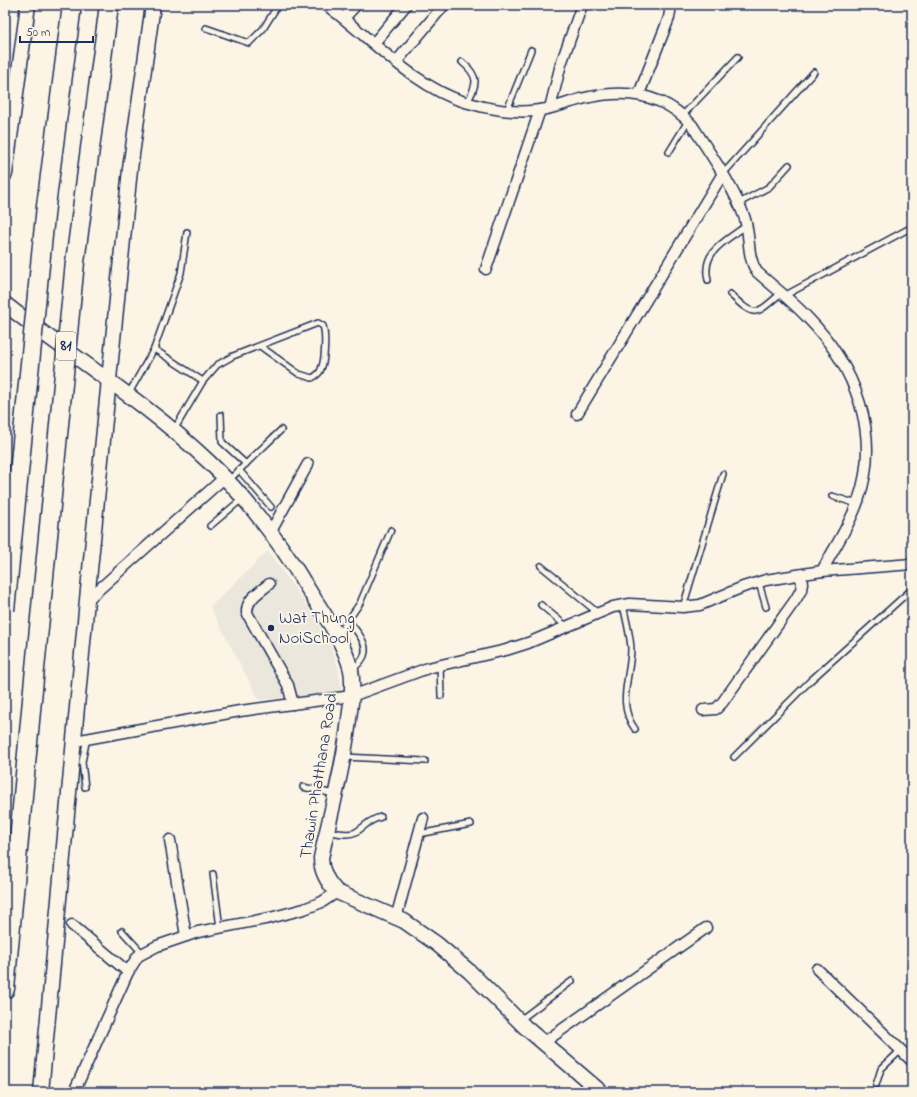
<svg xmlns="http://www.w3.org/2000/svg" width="917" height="1097" viewBox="0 0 917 1097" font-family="'Indie Flower',sans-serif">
	<rect width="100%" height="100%" fill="#fcf5e5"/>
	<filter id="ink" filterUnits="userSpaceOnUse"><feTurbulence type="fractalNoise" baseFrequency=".025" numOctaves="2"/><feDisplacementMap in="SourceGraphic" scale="8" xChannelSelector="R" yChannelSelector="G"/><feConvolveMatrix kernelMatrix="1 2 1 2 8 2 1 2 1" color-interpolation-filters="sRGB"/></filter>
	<g filter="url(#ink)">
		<path fill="#ece7dc" d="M 268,551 L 312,613 L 330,644 L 338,668 L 342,694 L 259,700 L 210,607 Z"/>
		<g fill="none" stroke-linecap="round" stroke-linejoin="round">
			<defs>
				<g id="lane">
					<path d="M 206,28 L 249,43 L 263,29 L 278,5"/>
					<path d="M 462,62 C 480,77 477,84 467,103"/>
					<path d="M 507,110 L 531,50"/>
					<path d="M 683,115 L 738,57"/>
					<path d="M 669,152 L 688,121"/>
					<path d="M 722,175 L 814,72"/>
					<path d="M 739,203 L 769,187 L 789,165"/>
					<path d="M 708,280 C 701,251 726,241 747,225"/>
					<path d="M 730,294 C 755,318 755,316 781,293"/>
					<path d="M 784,296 L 912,227"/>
					<path d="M 154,349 L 203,381"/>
					<path d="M 129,393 L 154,349 L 181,273 L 187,232"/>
					<path d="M 221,415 L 222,442 L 246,464"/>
					<path d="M 174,430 L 203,381 L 217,365 L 233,356 L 318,323 L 323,326 C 326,335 325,361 321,369 C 320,373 316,376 312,378 L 299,374 L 260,346"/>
					<path d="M 239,470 L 271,507"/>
					<path d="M 228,481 L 281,430"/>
					<path d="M 832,496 L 857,504"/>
					<path d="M 210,526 L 243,498"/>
					<path d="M 541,566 L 598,613"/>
					<path d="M 759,583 L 766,607"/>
					<path d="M 541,605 L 566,626"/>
					<path d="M 623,605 C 626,619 630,634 631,648 C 631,677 616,703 635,729"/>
					<path d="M 683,607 L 723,474"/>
					<path d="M 349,621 C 363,639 376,653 351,670"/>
					<path d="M 338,635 L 360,603 L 391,530"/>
					<path d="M 440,665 L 441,696"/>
					<path d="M 345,757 L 425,761"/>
					<path d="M 734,757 L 810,681 L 912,589"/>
					<path d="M 85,787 L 82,762 L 87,738"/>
					<path d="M 303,787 L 334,794"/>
					<path d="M 328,831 C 336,833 348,836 356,832 C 366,826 368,820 381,817"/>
					<path d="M 419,834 L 471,824"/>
					<path d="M 213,874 L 220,928"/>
					<path d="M 122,931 L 143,954"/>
					<path d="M 520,1020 L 572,981"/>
					<path d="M 876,1085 L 881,1069 L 901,1050"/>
				</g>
				<g id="street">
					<path d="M 326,5 C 369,36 414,87 465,102 C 487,109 516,114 540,110 C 557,108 573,100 590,97 C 629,89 665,95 692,125 C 710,154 732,184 744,216 C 751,235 746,256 757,272 C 774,287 792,301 807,317 C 855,366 882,434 858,501 C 850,525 834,548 822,571"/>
					<path d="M 344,18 L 356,5"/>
					<path d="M 374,43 L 406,5"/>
					<path d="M 397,61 L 444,5"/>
					<path d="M 639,94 L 669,18 L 671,5"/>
					<path d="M 550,108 L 561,64 L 582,5"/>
					<path d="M 486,269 L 540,110"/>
					<path d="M 577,414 L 722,175"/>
					<path d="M 270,533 L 308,464"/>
					<path d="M 269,584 C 260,592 246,599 247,613 L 288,685 L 293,704"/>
					<path d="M 87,600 L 224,478"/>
					<path d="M 703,710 L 716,709 L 722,703 L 796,599 L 801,590 L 802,583 L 800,575"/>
					<path d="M 75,741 L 240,711 L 352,696 L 428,668 L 506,650 L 528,643 L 613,607 L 630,604 L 683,607 L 700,605 L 743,587 L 766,580 L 822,571 L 912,564"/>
					<path d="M 170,840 L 186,936"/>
					<path d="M 396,918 L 423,818"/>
					<path d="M 72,925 L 128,972"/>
					<path d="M 817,969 L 912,1061"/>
					<path d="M 543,1043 L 706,928"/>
					<path d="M 74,1092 L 128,972 L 138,956 L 157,946 L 198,932 L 270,918 L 304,909 L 322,902 L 337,892"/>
				</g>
				<g id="secondary">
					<path d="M 5,174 L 28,5"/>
					<path d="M 5,304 C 72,357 146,402 209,462 C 248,499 282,545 310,592 C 325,616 344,642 351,670 C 354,686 351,703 349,719 C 344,766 331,811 321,858 C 321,872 327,882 337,892 L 404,921 L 437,944 L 470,972 L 525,1027 L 601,1092"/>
					<path d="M 41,1092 L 87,600 L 130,169 L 153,5"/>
				</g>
				<path id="highway" d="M 5,989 L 33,689"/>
			</defs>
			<use href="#lane" stroke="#1b2f5e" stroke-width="8"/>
			<use href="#street" stroke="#1b2f5e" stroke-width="13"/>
			<use href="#secondary" stroke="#1b2f5e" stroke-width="17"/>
			<use href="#highway" stroke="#1b2f5e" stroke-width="21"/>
			<use href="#lane" stroke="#fcf5e5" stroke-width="5"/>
			<use href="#street" stroke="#fcf5e5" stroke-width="10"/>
			<use href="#secondary" stroke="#fcf5e5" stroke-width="14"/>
			<use href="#highway" stroke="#fcf5e5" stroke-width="18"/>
			<defs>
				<g id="highway-bridge">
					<path d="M 5,610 L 46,206 L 72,5"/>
					<path d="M 33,689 L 75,262 L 109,5"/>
				</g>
			</defs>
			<use href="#highway-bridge" stroke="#1b2f5e" stroke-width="21" stroke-linecap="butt"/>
			<use href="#highway-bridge" stroke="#fcf5e5" stroke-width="18"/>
		</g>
	</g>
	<circle fill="#1b2f5e" stroke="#fcf5e5" stroke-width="1.5" cx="271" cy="628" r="4"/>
	<g text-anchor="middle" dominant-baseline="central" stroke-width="4" stroke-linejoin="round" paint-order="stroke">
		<rect fill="#fcf5e5" stroke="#5e6a86" stroke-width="1" x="56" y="332" width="20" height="28" rx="3"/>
		<g font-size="16" font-weight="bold" fill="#1b2f5e">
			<text x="66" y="346">81</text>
		</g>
		<g font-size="17" fill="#1b2f5e" stroke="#fcf5e5" text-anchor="start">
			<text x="279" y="618">Wat Thung<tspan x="279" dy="20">NoiSchool</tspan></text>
		</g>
		<g font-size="17" fill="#1b2f5e" stroke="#fcf5e5">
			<text transform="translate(319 776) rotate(-81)">Thawin Phatthana Road</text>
		</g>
	</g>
	<rect width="917" height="1097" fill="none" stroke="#fcf5e5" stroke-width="20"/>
	<rect x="10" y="10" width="897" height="1077" fill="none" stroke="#1b2f5e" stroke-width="1.5" filter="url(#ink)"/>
	<path d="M20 36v6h73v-6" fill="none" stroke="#1b2f5e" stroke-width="2"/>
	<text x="26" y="36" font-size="12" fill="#1b2f5e" stroke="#fcf5e5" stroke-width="3" paint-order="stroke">50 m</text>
</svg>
